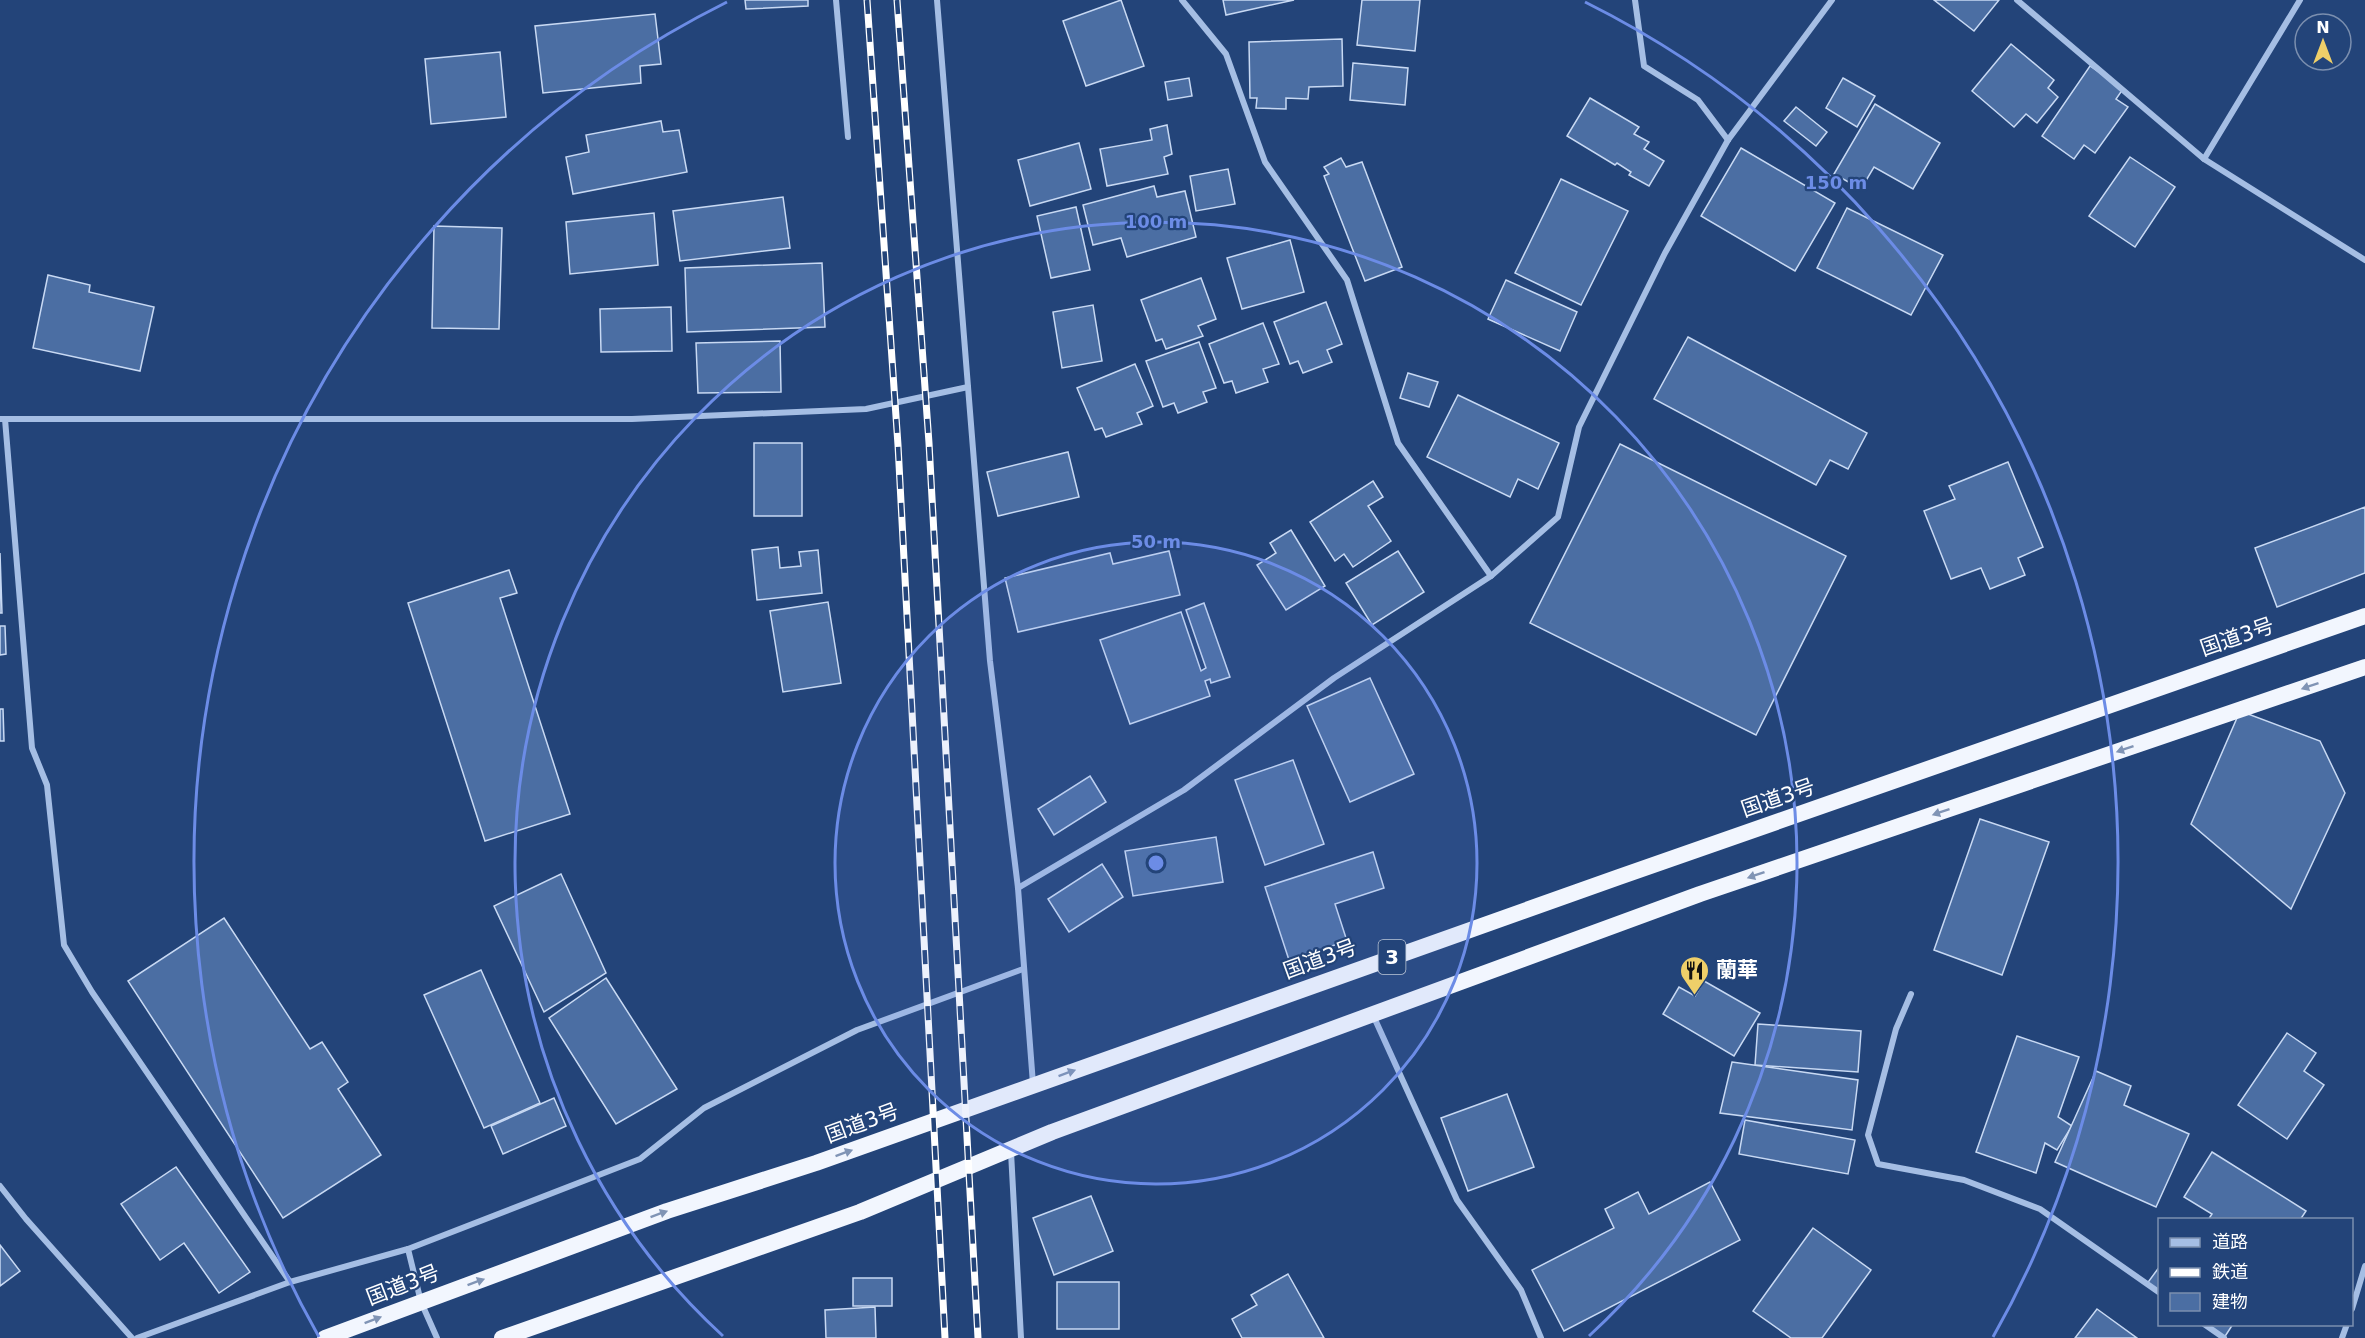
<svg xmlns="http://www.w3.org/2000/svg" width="2365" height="1338" viewBox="0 0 2365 1338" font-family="'DejaVu Sans','Noto Sans JP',sans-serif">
	<rect width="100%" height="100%" fill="#234479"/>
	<g fill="#4b6ea3" stroke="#c8d9f3" stroke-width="1.5">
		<path d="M 745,0 L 808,0 L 808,6 L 746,9 Z"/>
		<path d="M 1121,0 L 1144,66 L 1086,86 L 1063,21 Z"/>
		<path d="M 1223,0 L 1294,0 L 1226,15 Z"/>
		<path d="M 1362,0 L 1420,0 L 1415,51 L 1357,45 Z"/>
		<path d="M 1934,0 L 1999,0 L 1974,31 Z"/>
		<path d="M 655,14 L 661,64 L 640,66 L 641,83 L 543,93 L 535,26 Z"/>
		<path d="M 1342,39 L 1343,86 L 1309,87 L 1308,99 L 1286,98 L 1286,109 L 1256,108 L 1257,98 L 1250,98 L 1249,42 Z"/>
		<path d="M 2011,44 L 2054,80 L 2048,88 L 2058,97 L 2037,123 L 2026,114 L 2014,127 L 1972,91 Z"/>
		<path d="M 500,52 L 506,117 L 431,124 L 425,59 Z"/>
		<path d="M 1353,63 L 1408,68 L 1405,105 L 1350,100 Z"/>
		<path d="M 2090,66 L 2123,89 L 2116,99 L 2128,107 L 2095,153 L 2084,145 L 2074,159 L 2042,136 Z"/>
		<path d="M 1189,78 L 1192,96 L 1168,100 L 1165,82 Z"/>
		<path d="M 1843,78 L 1875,96 L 1857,127 L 1826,108 Z"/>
		<path d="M 1590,98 L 1639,127 L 1634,134 L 1649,142 L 1644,149 L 1664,161 L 1649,186 L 1629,175 L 1631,172 L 1617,163 L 1615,165 L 1567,136 Z"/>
		<path d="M 1875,104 L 1940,143 L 1913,189 L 1874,167 L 1861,189 L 1834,174 Z"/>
		<path d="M 1796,107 L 1827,132 L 1816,146 L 1784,121 Z"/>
		<path d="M 661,121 L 663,132 L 679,130 L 687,172 L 573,194 L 566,157 L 589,152 L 586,135 Z"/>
		<path d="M 1167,125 L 1172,154 L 1164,157 L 1168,174 L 1107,186 L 1100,149 L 1152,140 L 1150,129 Z"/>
		<path d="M 1079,143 L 1091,189 L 1030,206 L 1018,160 Z"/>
		<path d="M 1741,148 L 1835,203 L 1795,271 L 1701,216 Z"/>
		<path d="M 2130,157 L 2175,187 L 2135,247 L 2089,216 Z"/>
		<path d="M 1341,158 L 1346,167 L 1362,162 L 1402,267 L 1365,281 L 1324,176 L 1329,174 L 1324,167 Z"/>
		<path d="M 1228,169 L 1235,204 L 1196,211 L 1190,176 Z"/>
		<path d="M 1561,179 L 1628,211 L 1581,305 L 1515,273 Z"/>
		<path d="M 1154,186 L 1157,197 L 1185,191 L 1196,237 L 1127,257 L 1121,238 L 1093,245 L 1083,205 Z"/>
		<path d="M 783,197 L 790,248 L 680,261 L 673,211 Z"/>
		<path d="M 1076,207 L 1090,270 L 1051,278 L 1037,216 Z"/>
		<path d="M 1847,208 L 1943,255 L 1911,315 L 1817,268 Z"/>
		<path d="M 654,213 L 658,265 L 570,274 L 566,222 Z"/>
		<path d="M 434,226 L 502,228 L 499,329 L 432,328 Z"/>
		<path d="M 1290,240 L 1304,292 L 1242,309 L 1227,258 Z"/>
		<path d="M 822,263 L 825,327 L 687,332 L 685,268 Z"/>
		<path d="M 48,275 L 90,285 L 89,292 L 154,307 L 140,371 L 33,348 Z"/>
		<path d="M 1201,278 L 1216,319 L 1198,326 L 1203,336 L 1166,349 L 1162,339 L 1156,341 L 1141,300 Z"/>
		<path d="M 1506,280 L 1577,312 L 1560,351 L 1488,319 Z"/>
		<path d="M 1326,302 L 1342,344 L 1327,350 L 1332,362 L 1303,373 L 1298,361 L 1290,364 L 1274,322 Z"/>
		<path d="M 1093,305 L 1102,361 L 1062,368 L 1053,312 Z"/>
		<path d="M 671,307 L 672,351 L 601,352 L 600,309 Z"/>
		<path d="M 1263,323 L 1279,364 L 1263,369 L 1268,382 L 1236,393 L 1232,381 L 1224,383 L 1209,344 Z"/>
		<path d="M 1688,337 L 1867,433 L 1848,469 L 1830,460 L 1816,485 L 1654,399 Z"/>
		<path d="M 780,341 L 781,392 L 698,393 L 696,343 Z"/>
		<path d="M 1199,342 L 1216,388 L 1203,392 L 1207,402 L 1178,413 L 1174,403 L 1163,407 L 1146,361 Z"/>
		<path d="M 1135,364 L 1153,406 L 1137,413 L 1142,424 L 1106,437 L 1102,428 L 1095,430 L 1077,388 Z"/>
		<path d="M 1408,373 L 1438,382 L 1429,407 L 1400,398 Z"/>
		<path d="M 1458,395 L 1559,443 L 1538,489 L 1518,479 L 1510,497 L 1427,457 Z"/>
		<rect x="754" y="443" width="48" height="73"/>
		<path d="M 1620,444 L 1846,556 L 1756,735 L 1530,623 Z"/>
		<path d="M 1068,452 L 1079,497 L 998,516 L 987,472 Z"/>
		<path d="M 2008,462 L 2043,547 L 2018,558 L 2025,575 L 1990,589 L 1981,568 L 1951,579 L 1924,511 L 1955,499 L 1949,486 Z"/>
		<path d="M 1373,481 L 1383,497 L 1368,506 L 1391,541 L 1353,567 L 1344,554 L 1335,561 L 1310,522 Z"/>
		<path d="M 2365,507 L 2365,573 L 2277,607 L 2255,548 Z"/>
		<path d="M 1291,530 L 1325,586 L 1286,610 L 1257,565 L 1276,553 L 1270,543 Z"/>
		<path d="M 778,547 L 780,568 L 801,566 L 799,552 L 818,550 L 822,593 L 757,600 L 752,550 Z"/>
		<path d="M 1169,551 L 1180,595 L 1018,632 L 1005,578 L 1110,553 L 1113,564 Z"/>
		<path d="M 1398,551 L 1424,592 L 1372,625 L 1346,583 Z"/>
		<path d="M 0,553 L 2,613 L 0,613 Z"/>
		<path d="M 509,570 L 517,593 L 500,598 L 570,814 L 485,841 L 408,603 Z"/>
		<path d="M 828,602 L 841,683 L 783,692 L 770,611 Z"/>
		<path d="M 1204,603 L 1230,677 L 1211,683 L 1210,679 L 1205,681 L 1210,696 L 1130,724 L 1100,640 L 1181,612 L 1201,671 L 1206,668 L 1186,610 Z"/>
		<path d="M 0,626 L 5,626 L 6,654 L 0,655 Z"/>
		<path d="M 1370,678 L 1414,774 L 1350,802 L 1307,706 Z"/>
		<path d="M 0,709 L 3,709 L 4,741 L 0,741 Z"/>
		<path d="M 2240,711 L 2320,741 L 2345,793 L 2291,909 L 2191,824 Z"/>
		<path d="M 1293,760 L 1324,844 L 1265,865 L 1235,780 Z"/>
		<path d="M 1090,776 L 1106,802 L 1054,835 L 1038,809 Z"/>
		<path d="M 1980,819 L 2049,842 L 2002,975 L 1934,950 Z"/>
		<path d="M 1216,837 L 1223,882 L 1133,896 L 1125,851 Z"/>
		<path d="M 1373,852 L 1384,888 L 1335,904 L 1347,941 L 1289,960 L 1265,887 Z"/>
		<path d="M 1102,864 L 1123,897 L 1069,932 L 1048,899 Z"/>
		<path d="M 561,874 L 606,973 L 544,1012 L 494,906 Z"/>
		<path d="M 224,918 L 310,1049 L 322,1042 L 348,1082 L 338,1089 L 381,1155 L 283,1218 L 128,981 Z"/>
		<path d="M 481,970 L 540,1103 L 484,1128 L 424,995 Z"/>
		<path d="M 606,978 L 677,1089 L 616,1124 L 549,1018 Z"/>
		<path d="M 1704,981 L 1760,1013 L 1734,1056 L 1663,1014 L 1679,987 L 1695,996 Z"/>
		<path d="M 1758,1024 L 1861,1031 L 1858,1072 L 1755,1065 Z"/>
		<path d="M 2287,1033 L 2316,1053 L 2304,1071 L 2324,1085 L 2287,1139 L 2238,1105 Z"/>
		<path d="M 2017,1036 L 2079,1057 L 2058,1117 L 2072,1126 L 2057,1150 L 2045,1143 L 2036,1173 L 1976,1152 Z"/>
		<path d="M 1732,1062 L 1858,1080 L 1852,1130 L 1720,1113 Z"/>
		<path d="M 2096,1071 L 2131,1086 L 2124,1105 L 2189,1134 L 2156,1207 L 2055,1162 Z"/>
		<path d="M 1507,1094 L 1534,1167 L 1468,1191 L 1441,1118 Z"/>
		<path d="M 554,1098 L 566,1126 L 503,1154 L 491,1126 Z"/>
		<path d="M 1745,1120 L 1855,1140 L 1848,1174 L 1739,1154 Z"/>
		<path d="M 2212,1152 L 2306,1211 L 2300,1220 L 2208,1220 L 2212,1214 L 2184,1197 Z"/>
		<path d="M 176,1167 L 250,1272 L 219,1293 L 184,1243 L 160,1260 L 121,1204 Z"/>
		<path d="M 1710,1182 L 1740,1240 L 1564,1331 L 1532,1270 L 1614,1228 L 1605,1209 L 1638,1192 L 1649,1214 Z"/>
		<path d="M 1091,1196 L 1113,1251 L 1054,1275 L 1033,1218 Z"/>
		<path d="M 1813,1228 L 1871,1270 L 1822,1338 L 1791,1338 L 1753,1311 Z"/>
		<path d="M 0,1245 L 20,1271 L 0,1286 Z"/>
		<path d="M 2160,1266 L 2160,1294 L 2146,1285 Z"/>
		<path d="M 1288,1274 L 1324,1338 L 1242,1338 L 1232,1319 L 1257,1305 L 1251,1295 Z"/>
		<rect x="853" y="1278" width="39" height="28"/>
		<rect x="1057" y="1282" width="62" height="47"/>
		<path d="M 875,1307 L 876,1338 L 826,1338 L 825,1310 Z"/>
		<path d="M 2097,1309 L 2137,1338 L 2075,1338 Z"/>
		<path d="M 2204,1324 L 2233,1324 L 2224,1338 Z"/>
	</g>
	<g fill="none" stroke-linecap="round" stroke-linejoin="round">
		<g stroke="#a5bee4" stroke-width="6">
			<path d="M 836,0 L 848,137"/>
			<path d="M 937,0 L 990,661 L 1018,888 L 1033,1084"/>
			<path d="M 1635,0 L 1644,66 L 1698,100 L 1728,140"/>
			<path d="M 2017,0 L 2204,159 L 2365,260"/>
			<path d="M 2204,159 L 2300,0"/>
			<path d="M 0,419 L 632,419 L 866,409 L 968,387"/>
			<path d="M 5,419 L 32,748 L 47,785 L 64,945 L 92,992 L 290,1282"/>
			<path d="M 1491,576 L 1558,517 L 1579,427 L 1665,253 L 1728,140 L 1832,0"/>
			<path d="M 1018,888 L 1184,790 L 1334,678 L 1491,576 L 1398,443 L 1347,280 L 1265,162 L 1226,54 L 1182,0"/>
			<path d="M 1911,994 L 1896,1029 L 1868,1135 L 1878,1164 L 1964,1180 L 2040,1209 L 2160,1293"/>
			<path d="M 1373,1015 L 1457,1200 L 1521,1290 L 1541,1338"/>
			<path d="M 1011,1152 L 1021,1338"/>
			<path d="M 0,1186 L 26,1219 L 132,1338"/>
			<path d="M 2352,1309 L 2365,1266"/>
			<path d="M 2204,1324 L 2224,1338"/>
			<path d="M 137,1338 L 290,1282 L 408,1249"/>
			<path d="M 437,1338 L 421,1302 L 408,1249 L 640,1159 L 704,1108 L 857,1030 L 1023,969"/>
			<path d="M 2342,1338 L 2347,1324"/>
		</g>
		<g stroke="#f2f6fe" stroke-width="16">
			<path d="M 325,1338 L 667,1211 L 816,1163 L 1619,877 L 2365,616"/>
			<path d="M 502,1338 L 860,1212 L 1052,1132 L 1700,894 L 2365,667"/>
		</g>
		<defs>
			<g id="rail">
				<path d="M 867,0 L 898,445 L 945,1338"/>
				<path d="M 897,0 L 929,443 L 978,1338"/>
			</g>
		</defs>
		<use href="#rail" stroke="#fff" stroke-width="7"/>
		<use href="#rail" stroke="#234479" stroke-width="4.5" stroke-dasharray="14" stroke-linecap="butt"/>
	</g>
	<defs><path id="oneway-solid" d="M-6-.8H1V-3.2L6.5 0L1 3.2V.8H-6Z" transform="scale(1.5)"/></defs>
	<g fill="#8094b5">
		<use href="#oneway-solid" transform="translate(2310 686) rotate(161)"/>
		<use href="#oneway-solid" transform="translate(2125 749) rotate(161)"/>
		<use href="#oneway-solid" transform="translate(1941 812) rotate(161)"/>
		<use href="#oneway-solid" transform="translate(1756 875) rotate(161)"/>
		<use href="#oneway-solid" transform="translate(1067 1073) rotate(-20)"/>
		<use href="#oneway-solid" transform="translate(844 1153) rotate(-20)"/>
		<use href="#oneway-solid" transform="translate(659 1214) rotate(-20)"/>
		<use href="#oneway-solid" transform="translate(476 1282) rotate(-20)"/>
		<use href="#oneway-solid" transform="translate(373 1320) rotate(-21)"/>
	</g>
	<circle cx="1156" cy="863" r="321" fill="#6c8ce6" fill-opacity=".12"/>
	<g fill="none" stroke="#6c8ce6" stroke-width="3">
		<circle cx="1156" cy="863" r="321"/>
		<path d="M723 1336A641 641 0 1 1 1589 1336"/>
		<path d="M319 1337A962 962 0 0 1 727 2M1585 2A962 962 0 0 1 1993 1337"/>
	</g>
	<defs>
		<symbol id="restaurant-pin" viewBox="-11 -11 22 30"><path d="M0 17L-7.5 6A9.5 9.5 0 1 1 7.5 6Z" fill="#efcf69" stroke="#234479"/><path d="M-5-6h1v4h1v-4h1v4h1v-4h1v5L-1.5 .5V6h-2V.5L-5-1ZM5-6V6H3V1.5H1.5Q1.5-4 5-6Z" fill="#111"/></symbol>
	</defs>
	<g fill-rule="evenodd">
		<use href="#restaurant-pin" x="1678" y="954" width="33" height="45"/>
	</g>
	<g text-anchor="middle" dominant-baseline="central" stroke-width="4.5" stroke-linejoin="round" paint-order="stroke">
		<rect fill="#234479" stroke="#bdc7d7" stroke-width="1.5" x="1378.5" y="940" width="27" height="34" rx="4.5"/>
		<g font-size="20" font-weight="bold" fill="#fff">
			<text x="1392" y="957">3</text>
		</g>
		<g font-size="21" fill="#fff" stroke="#234479">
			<text transform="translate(2237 637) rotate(-19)">国道3号</text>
			<text transform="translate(1778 798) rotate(-19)">国道3号</text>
			<text transform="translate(1320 959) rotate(-20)">国道3号</text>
			<text transform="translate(862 1123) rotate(-20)">国道3号</text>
			<text transform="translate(403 1285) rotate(-21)">国道3号</text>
		</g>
		<g font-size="21" font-weight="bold" fill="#fff" stroke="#234479" text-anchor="start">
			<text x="1716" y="970">蘭華</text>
		</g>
	</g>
	<circle cx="1156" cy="863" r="9" fill="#6c8ce6" stroke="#234479" stroke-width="3"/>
	<g font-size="18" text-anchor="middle" font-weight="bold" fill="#6c8ce6" stroke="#234479" stroke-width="4.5" stroke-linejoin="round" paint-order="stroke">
		<text x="1836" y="189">150 m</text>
		<text x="1156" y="228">100 m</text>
		<text x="1156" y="548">50 m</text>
	</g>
	<rect x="2158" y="1218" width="195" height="108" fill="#234479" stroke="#7b8faf" stroke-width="1.5"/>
	<rect x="2170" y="1238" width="30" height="9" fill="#a5bee4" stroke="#7b8faf" stroke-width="1.5"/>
	<text x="2212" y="1248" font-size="18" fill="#ffffff">道路</text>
	<rect x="2170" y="1268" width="30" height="9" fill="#ffffff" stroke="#7b8faf" stroke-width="1.5"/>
	<text x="2212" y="1278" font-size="18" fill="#ffffff">鉄道</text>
	<rect x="2170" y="1293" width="30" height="18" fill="#4b6ea3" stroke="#7b8faf" stroke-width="1.5"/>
	<text x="2212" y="1308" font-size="18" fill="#ffffff">建物</text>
	<g transform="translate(2323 42)"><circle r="28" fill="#234479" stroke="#7b8faf" stroke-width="1.5"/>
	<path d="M0-4.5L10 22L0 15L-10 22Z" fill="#efcf69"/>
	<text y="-9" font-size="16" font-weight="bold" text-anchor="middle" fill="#ffffff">N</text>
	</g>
</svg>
